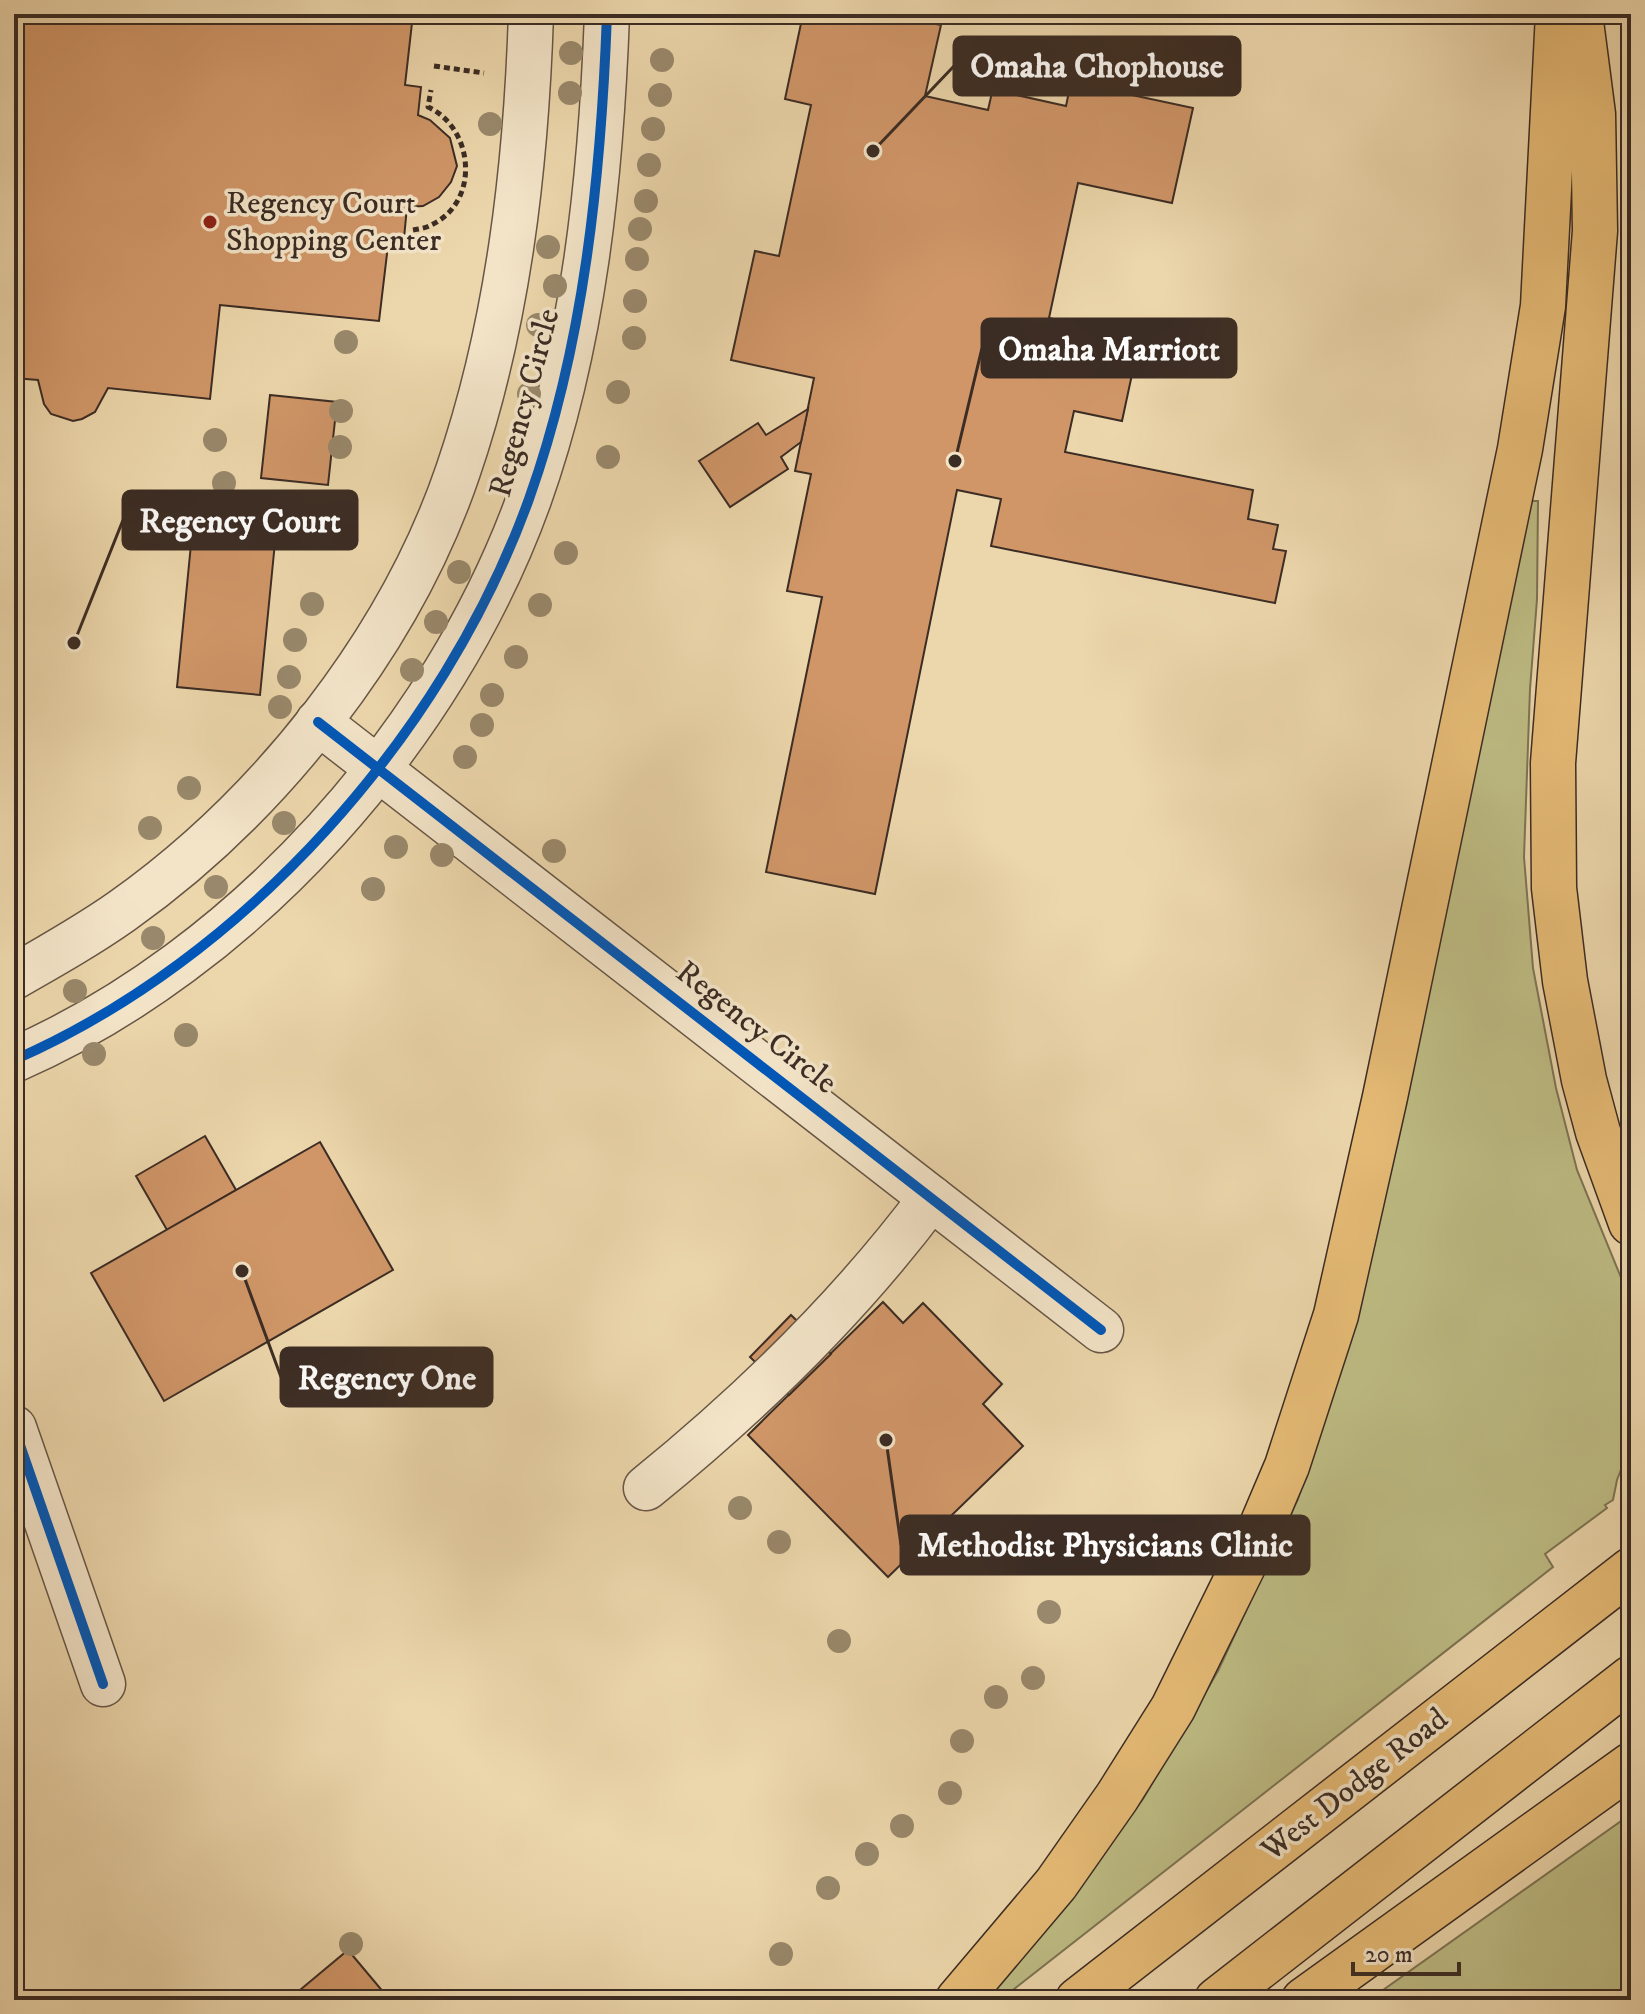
<svg xmlns="http://www.w3.org/2000/svg" width="1645" height="2014" viewBox="0 0 1645 2014" font-family="'IM FELL DW Pica',serif">
	<rect width="100%" height="100%" fill="#ecd6ab"/>
	<filter id="stains"><feTurbulence type="fractalNoise" baseFrequency=".0025" numOctaves="4"/><feColorMatrix values="0 0 0 0 .2 0 0 0 0 .09 0 0 0 0 .02 0 0 0 .5 -.17"/></filter>
	<radialGradient id="worn" r=".72"><stop offset=".6" stop-color="#630" stop-opacity="0"/><stop offset="1" stop-color="#630" stop-opacity=".3"/></radialGradient>
	<g fill="#bebc84" stroke="#7c7454" stroke-width="2">
		<path d="M 1528,501 L 1538,501 L 1537,599 L 1530,689 L 1524,857 L 1533,968 L 1556,1088 L 1577,1170 L 1631,1302 L 1631,1444 L 1617,1480 L 1613,1500 L 1605,1505 L 1607,1508 L 1545,1554 L 1553,1567 L 1000,2000 L 984,2000 L 1073,1893 L 1143,1799 L 1218,1671 L 1298,1499 L 1360,1306 Z"/>
		<path d="M 1631,1814 L 1631,2000 L 1369,2000 Z"/>
	</g>
	<g fill="#d09668" stroke="#3b2c24" stroke-width="2">
		<path d="M 14,14 L 413,14 L 405,85 L 421,87 L 418,115 L 430,120 L 450,138 L 457,166 L 451,182 L 439,197 L 423,206 L 407,207 L 404,238 L 389,237 L 379,321 L 220,305 L 210,399 L 108,388 L 95,412 L 82,419 L 73,421 L 51,414 L 44,404 L 38,380 L 14,378 Z"/>
		<path d="M 803,14 L 887,14 L 941,25 L 925,96 L 988,110 L 1000,57 L 1020,61 L 1012,94 L 1066,106 L 1071,82 L 1193,108 L 1172,203 L 1078,183 L 1049,318 L 1140,337 L 1122,421 L 1074,411 L 1065,452 L 1253,490 L 1248,519 L 1278,525 L 1273,549 L 1286,551 L 1275,603 L 991,546 L 1001,499 L 957,490 L 875,894 L 766,872 L 822,597 L 787,591 L 811,474 L 795,471 L 814,378 L 731,360 L 755,251 L 779,256 L 811,105 L 785,99 Z"/>
		<path d="M 270,395 L 337,402 L 328,485 L 261,478 Z"/>
		<path d="M 808,409 L 801,442 L 781,457 L 788,469 L 730,507 L 699,461 L 758,423 L 766,435 Z"/>
		<path d="M 193,524 L 276,532 L 260,695 L 177,687 Z"/>
		<path d="M 205,1136 L 236,1190 L 167,1230 L 136,1176 Z"/>
		<path d="M 320,1142 L 393,1270 L 164,1401 L 91,1273 Z"/>
		<path d="M 883,1302 L 903,1323 L 923,1303 L 1002,1384 L 983,1404 L 1023,1446 L 888,1577 L 748,1435 Z"/>
		<path d="M 791,1315 L 831,1354 L 789,1395 L 750,1357 Z"/>
		<path d="M 348,1950 L 390,2000 L 288,2000 Z"/>
	</g>
	<g fill="none" stroke-linecap="round" stroke-linejoin="round">
		<defs>
			<g id="minor">
				<path d="M 318,722 L 1101,1330"/>
				<path d="M 14,977 C 51,956 88,935 122,911 C 269,807 400,642 458,471 C 508,325 526,168 531,14"/>
				<path d="M 14,1060 C 245,959 444,735 529,499 C 584,345 601,177 607,14"/>
				<path d="M 14,1428 L 103,1684"/>
				<path d="M 646,1488 C 752,1402 849,1308 931,1198"/>
			</g>
			<g id="highway">
				<path d="M 1580,14 L 1593,114 L 1595,231 L 1553,763 L 1554,888 L 1565,981 L 1584,1080 L 1598,1132 L 1631,1223"/>
				<path d="M 958,2000 L 1056,1884 L 1117,1797 L 1173,1708 L 1253,1546 L 1287,1466 L 1336,1315 L 1385,1097 L 1520,449 L 1543,306 L 1558,14"/>
				<path d="M 1078,2000 L 1631,1570"/>
				<path d="M 1217,2000 L 1631,1678"/>
				<path d="M 1304,2000 L 1631,1765"/>
			</g>
		</defs>
		<use href="#minor" stroke="#675646" stroke-width="47"/>
		<use href="#highway" stroke="#3b2c24" stroke-width="47"/>
		<g stroke="#3b2c24" stroke-width="5" stroke-dasharray="6 4" stroke-linecap="butt">
			<path d="M 434,66 L 484,73"/>
			<path d="M 413,230 C 419,229 426,228 431,225 C 481,202 474,128 428,107 L 431,90"/>
		</g>
		<use href="#minor" stroke="#f3e4c8" stroke-width="44"/>
		<use href="#highway" stroke="#e6bb76" stroke-width="44"/>
		<defs>
			<g id="cycleway">
				<path d="M 318,722 L 1101,1330"/>
				<path d="M 14,1060 C 245,959 444,735 529,499 C 584,345 601,177 607,14"/>
				<path d="M 14,1428 L 103,1684"/>
			</g>
		</defs>
		<use href="#cycleway" stroke="#f3e4c8" stroke-width="15"/>
		<use href="#cycleway" stroke="#0057b8" stroke-width="10"/>
	</g>
	<g fill="#99886b">
		<circle cx="571" cy="53" r="12"/>
		<circle cx="662" cy="60" r="12"/>
		<circle cx="570" cy="93" r="12"/>
		<circle cx="660" cy="95" r="12"/>
		<circle cx="490" cy="124" r="12"/>
		<circle cx="653" cy="129" r="12"/>
		<circle cx="649" cy="165" r="12"/>
		<circle cx="646" cy="201" r="12"/>
		<circle cx="640" cy="229" r="12"/>
		<circle cx="548" cy="247" r="12"/>
		<circle cx="637" cy="259" r="12"/>
		<circle cx="555" cy="286" r="12"/>
		<circle cx="635" cy="301" r="12"/>
		<circle cx="538" cy="325" r="12"/>
		<circle cx="634" cy="338" r="12"/>
		<circle cx="346" cy="342" r="12"/>
		<circle cx="618" cy="392" r="12"/>
		<circle cx="529" cy="394" r="12"/>
		<circle cx="341" cy="411" r="12"/>
		<circle cx="215" cy="440" r="12"/>
		<circle cx="340" cy="447" r="12"/>
		<circle cx="608" cy="457" r="12"/>
		<circle cx="224" cy="483" r="12"/>
		<circle cx="566" cy="553" r="12"/>
		<circle cx="459" cy="572" r="12"/>
		<circle cx="312" cy="604" r="12"/>
		<circle cx="540" cy="605" r="12"/>
		<circle cx="436" cy="622" r="12"/>
		<circle cx="295" cy="640" r="12"/>
		<circle cx="516" cy="657" r="12"/>
		<circle cx="412" cy="670" r="12"/>
		<circle cx="289" cy="677" r="12"/>
		<circle cx="492" cy="695" r="12"/>
		<circle cx="280" cy="707" r="12"/>
		<circle cx="482" cy="725" r="12"/>
		<circle cx="465" cy="757" r="12"/>
		<circle cx="189" cy="788" r="12"/>
		<circle cx="284" cy="823" r="12"/>
		<circle cx="150" cy="828" r="12"/>
		<circle cx="396" cy="847" r="12"/>
		<circle cx="554" cy="851" r="12"/>
		<circle cx="442" cy="855" r="12"/>
		<circle cx="216" cy="887" r="12"/>
		<circle cx="373" cy="889" r="12"/>
		<circle cx="153" cy="938" r="12"/>
		<circle cx="75" cy="991" r="12"/>
		<circle cx="186" cy="1035" r="12"/>
		<circle cx="94" cy="1054" r="12"/>
		<circle cx="740" cy="1508" r="12"/>
		<circle cx="779" cy="1542" r="12"/>
		<circle cx="1049" cy="1612" r="12"/>
		<circle cx="839" cy="1641" r="12"/>
		<circle cx="1033" cy="1678" r="12"/>
		<circle cx="996" cy="1697" r="12"/>
		<circle cx="962" cy="1741" r="12"/>
		<circle cx="950" cy="1793" r="12"/>
		<circle cx="902" cy="1826" r="12"/>
		<circle cx="867" cy="1854" r="12"/>
		<circle cx="828" cy="1888" r="12"/>
		<circle cx="351" cy="1944" r="12"/>
		<circle cx="781" cy="1954" r="12"/>
	</g>
	<circle fill="#8f2418" stroke="#f3e4c8" stroke-width="3" cx="210" cy="222" r="8"/>
	<g text-anchor="middle" dominant-baseline="central" stroke-width="7" stroke-linejoin="round" paint-order="stroke">
		<g font-size="32" fill="#3b2c24" stroke="#f3e4c8" text-anchor="start">
			<text x="226" y="204">Regency Court<tspan x="226" dy="37">Shopping Center</tspan></text>
		</g>
		<g font-size="32" fill="#3b2c24" stroke="#f3e4c8">
			<text transform="translate(525 403) rotate(-75)">Regency Circle</text>
			<text transform="translate(756 1028) rotate(38)">Regency Circle</text>
			<text transform="translate(1355 1785) rotate(-38)">West Dodge Road</text>
		</g>
	</g>
	<path fill="none" stroke="#3b2c24" stroke-width="3" d="M873 151L954 66M955 461L982 348M74 643L123 520M242 1271L281 1377M886 1440L901 1545"/>
	<g fill="#3b2c24" stroke="#f3e4c8" stroke-width="3">
		<circle cx="873" cy="151" r="8"/>
		<circle cx="955" cy="461" r="8"/>
		<circle cx="74" cy="643" r="8"/>
		<circle cx="242" cy="1271" r="8"/>
		<circle cx="886" cy="1440" r="8"/>
	</g>
	<g fill="#3b2c24" stroke="#3b2c24" stroke-width="3">
		<rect x="954" y="37" width="286" height="58" rx="8"/>
		<rect x="982" y="319" width="254" height="58" rx="8"/>
		<rect x="123" y="491" width="234" height="58" rx="8"/>
		<rect x="281" y="1348" width="211" height="58" rx="8"/>
		<rect x="901" y="1516" width="408" height="58" rx="8"/>
	</g>
	<g font-size="34" text-anchor="middle" font-weight="bold" fill="#fff">
		<text x="1097" y="77">Omaha Chophouse</text>
		<text x="1109" y="360">Omaha Marriott</text>
		<text x="240" y="532">Regency Court</text>
		<text x="387" y="1389">Regency One</text>
		<text x="1105" y="1556">Methodist Physicians Clinic</text>
	</g>
	<rect width="1645" height="2014" fill="none" stroke="#ecd6ab" stroke-width="48"/>
	<rect x="16" y="16" width="1613" height="1982" fill="none" stroke="#3b2c24" stroke-width="4"/>
	<rect x="24" y="24" width="1597" height="1966" fill="none" stroke="#3b2c24" stroke-width="2"/>
	<path d="M1353 1962v12h106v-12" fill="none" stroke="#3b2c24" stroke-width="4"/>
	<text x="1365" y="1962" font-size="24" fill="#3b2c24" stroke="#f3e4c8" stroke-width="6" paint-order="stroke">20 m</text>
	<rect width="100%" height="100%" filter="url(#stains)"/>
	<rect width="100%" height="100%" fill="url(#worn)"/>
</svg>
